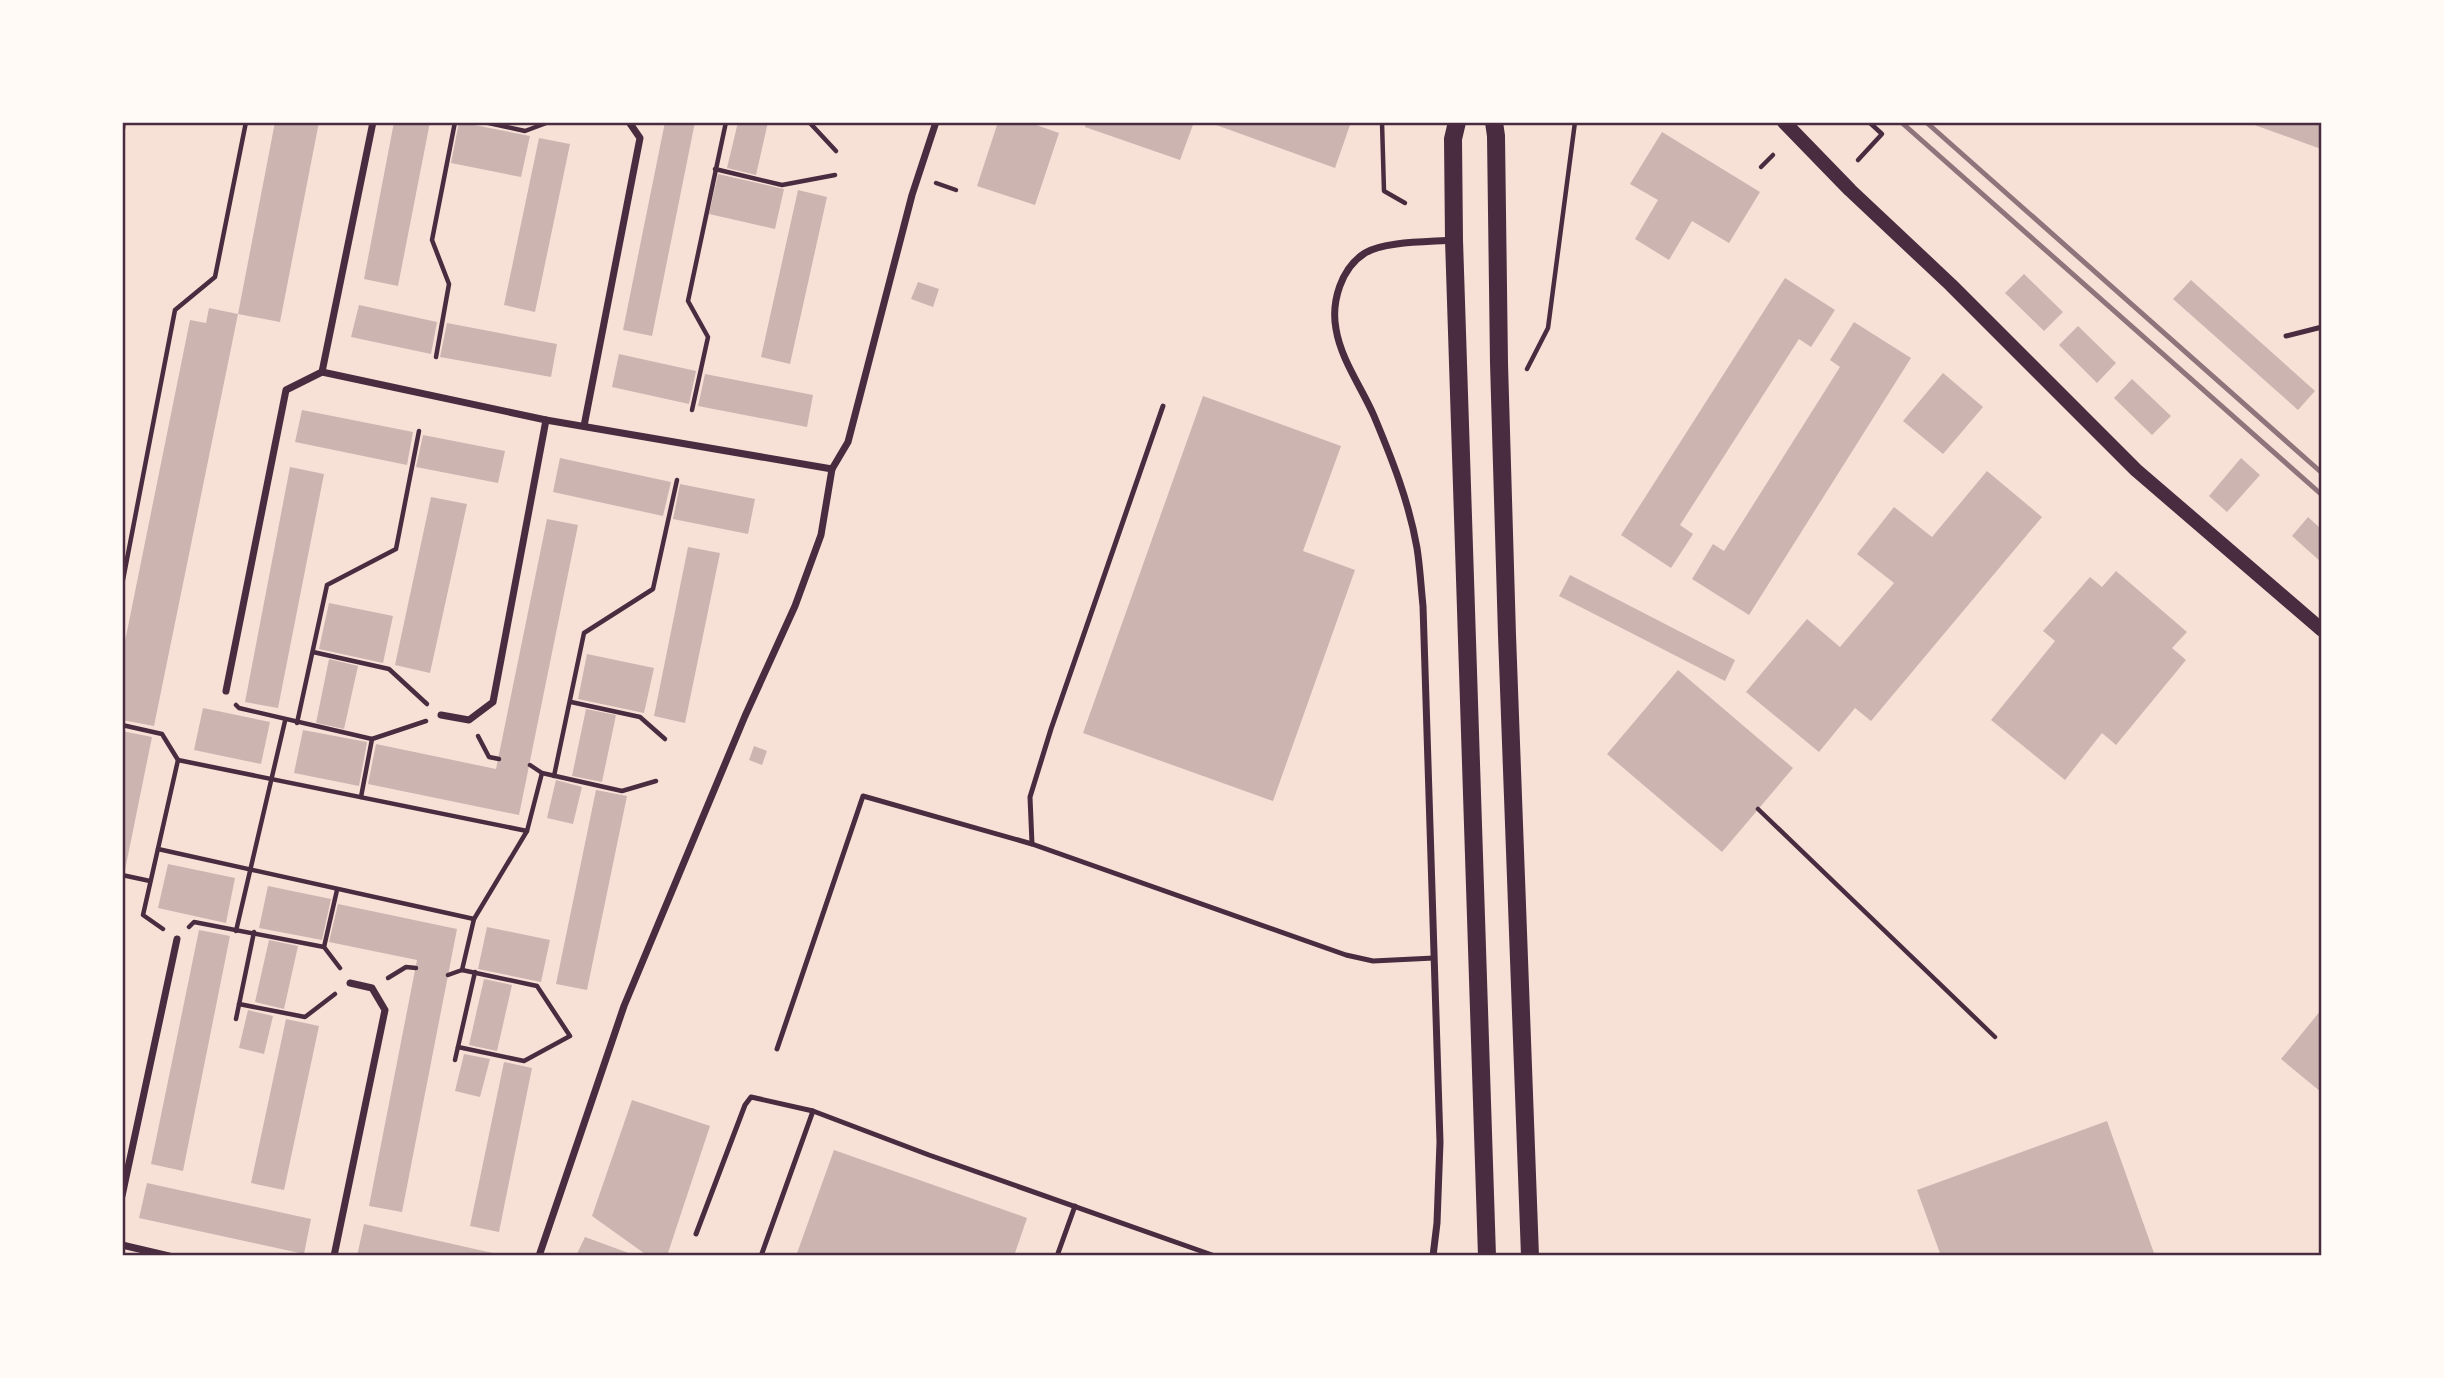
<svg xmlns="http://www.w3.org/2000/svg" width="2444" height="1378" viewBox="0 0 2444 1378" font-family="Poppins,sans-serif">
	<rect width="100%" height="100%" fill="#f7e1d7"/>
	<g fill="#ccb4b1">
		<path d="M 275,122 L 319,122 L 280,322 L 238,314 Z"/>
		<path d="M 394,122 L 430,122 L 398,286 L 364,279 Z"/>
		<path d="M 459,122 L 530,136 L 521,177 L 451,163 Z"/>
		<path d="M 665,122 L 695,122 L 652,336 L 623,330 Z"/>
		<path d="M 738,122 L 768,122 L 756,175 L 727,168 Z"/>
		<path d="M 998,122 L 1028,122 L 1059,133 L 1035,205 L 977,186 Z"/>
		<path d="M 1086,122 L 1194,122 L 1180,160 L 1085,127 Z"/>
		<path d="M 1208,122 L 1351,122 L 1335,168 Z"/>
		<path d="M 2321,122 L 2321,149 L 2249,123 L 2249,122 Z"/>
		<path d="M 1662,132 L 1760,192 L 1729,243 L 1692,221 L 1669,260 L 1635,239 L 1658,200 L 1630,184 Z"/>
		<path d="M 539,138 L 570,144 L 535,312 L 504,305 Z"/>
		<path d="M 718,174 L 784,189 L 775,229 L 709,214 Z"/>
		<path d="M 798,190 L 827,197 L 790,364 L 761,357 Z"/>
		<path d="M 2024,274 L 2063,312 L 2044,331 L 2005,293 Z"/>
		<path d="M 1785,278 L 1835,310 L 1811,347 L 1799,339 L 1680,525 L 1693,534 L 1671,568 L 1621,535 Z"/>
		<path d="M 2191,280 L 2315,391 L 2298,410 L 2173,299 Z"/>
		<path d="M 918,282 L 939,289 L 933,307 L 911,299 Z"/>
		<path d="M 359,305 L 437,322 L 431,354 L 351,337 Z"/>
		<path d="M 209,308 L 238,314 L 154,726 L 122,720 L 122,656 L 190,320 L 206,323 Z"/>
		<path d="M 1854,322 L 1911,358 L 1749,615 L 1692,579 L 1713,544 L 1724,551 L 1840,367 L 1830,360 Z"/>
		<path d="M 447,323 L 557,344 L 551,377 L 440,357 Z"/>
		<path d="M 2078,326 L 2116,363 L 2097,383 L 2059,345 Z"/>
		<path d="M 619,354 L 696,371 L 689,404 L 612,387 Z"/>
		<path d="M 1943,373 L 1983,407 L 1943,454 L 1903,421 Z"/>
		<path d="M 705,374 L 813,395 L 807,427 L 698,406 Z"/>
		<path d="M 2132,379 L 2171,416 L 2152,435 L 2114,398 Z"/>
		<path d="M 1203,396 L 1341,446 L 1303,551 L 1355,570 L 1273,801 L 1083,733 Z"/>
		<path d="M 302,410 L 413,432 L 407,465 L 295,442 Z"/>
		<path d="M 423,435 L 505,451 L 498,483 L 416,467 Z"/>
		<path d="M 560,458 L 671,482 L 663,516 L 553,492 Z"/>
		<path d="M 2241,458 L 2260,475 L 2227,512 L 2209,496 Z"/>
		<path d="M 290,467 L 324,474 L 278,708 L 245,702 Z"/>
		<path d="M 1987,471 L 2042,517 L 1871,721 L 1855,708 L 1819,752 L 1746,692 L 1807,619 L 1840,647 L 1894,583 L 1857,554 L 1894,507 L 1932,537 Z"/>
		<path d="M 680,484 L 755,499 L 748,534 L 673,519 Z"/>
		<path d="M 431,497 L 467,504 L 430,673 L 395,665 Z"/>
		<path d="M 2308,517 L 2321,529 L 2321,562 L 2292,536 Z"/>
		<path d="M 547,519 L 578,525 L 519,815 L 368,784 L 376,744 L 496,769 Z"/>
		<path d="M 688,547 L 720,553 L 685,723 L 654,716 Z"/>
		<path d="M 2116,571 L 2187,632 L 2172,648 L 2186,660 L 2116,745 L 2102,733 L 2065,780 L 1991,720 L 2055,641 L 2043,631 L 2090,577 L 2102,587 Z"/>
		<path d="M 1570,575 L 1735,660 L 1725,681 L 1559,596 Z"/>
		<path d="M 329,603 L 393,616 L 383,663 L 319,649 Z"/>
		<path d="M 587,654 L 654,668 L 644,713 L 578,699 Z"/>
		<path d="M 329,659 L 358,666 L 344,729 L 316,723 Z"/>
		<path d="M 1678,670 L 1793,768 L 1722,852 L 1607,754 Z"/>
		<path d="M 203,708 L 270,722 L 261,764 L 194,750 Z"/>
		<path d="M 586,709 L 616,715 L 602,782 L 572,776 Z"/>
		<path d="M 303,730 L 367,742 L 359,786 L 294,773 Z"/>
		<path d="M 122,731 L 152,737 L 125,870 L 122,870 Z"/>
		<path d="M 754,746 L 767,751 L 762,765 L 749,760 Z"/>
		<path d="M 556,780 L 582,787 L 573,824 L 547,818 Z"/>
		<path d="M 596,790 L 627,796 L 587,990 L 556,984 Z"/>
		<path d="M 168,864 L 235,878 L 226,923 L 158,908 Z"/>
		<path d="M 268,886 L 331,899 L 322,940 L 259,928 Z"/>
		<path d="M 338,904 L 457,929 L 402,1212 L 369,1206 L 417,960 L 329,942 Z"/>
		<path d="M 487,927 L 550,940 L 541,982 L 478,969 Z"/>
		<path d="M 199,930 L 230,936 L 183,1171 L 151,1164 Z"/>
		<path d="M 269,940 L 298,946 L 284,1009 L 255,1002 Z"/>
		<path d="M 484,979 L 512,985 L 497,1051 L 469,1045 Z"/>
		<path d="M 248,1010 L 273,1016 L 264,1054 L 239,1048 Z"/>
		<path d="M 2321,1010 L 2321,1092 L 2281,1059 Z"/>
		<path d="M 286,1019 L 319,1026 L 284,1190 L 251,1183 Z"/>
		<path d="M 464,1054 L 490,1059 L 480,1097 L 455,1091 Z"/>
		<path d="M 504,1062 L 532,1068 L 499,1232 L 470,1226 Z"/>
		<path d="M 632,1100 L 710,1126 L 667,1256 L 648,1256 L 592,1216 Z"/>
		<path d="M 2107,1121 L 2155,1256 L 1941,1256 L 1917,1190 Z"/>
		<path d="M 834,1150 L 1027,1218 L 1014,1256 L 796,1256 Z"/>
		<path d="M 147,1183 L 311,1219 L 304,1254 L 139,1218 Z"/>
		<path d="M 364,1224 L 497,1254 L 497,1256 L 357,1256 Z"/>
		<path d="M 585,1237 L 634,1255 L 634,1256 L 576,1256 Z"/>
	</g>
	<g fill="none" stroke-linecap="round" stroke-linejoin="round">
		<g stroke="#4a2c40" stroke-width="4.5">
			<path d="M 484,122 L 525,131 L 549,122"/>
			<path d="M 809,122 L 836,151"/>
			<path d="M 1382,122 L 1384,191 L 1405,203"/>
			<path d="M 1858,160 L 1882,134 L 1869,122"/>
			<path d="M 1761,167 L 1773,155"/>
			<path d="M 715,169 L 782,185 L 835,175"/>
			<path d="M 936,183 L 956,190"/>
			<path d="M 436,357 L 449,284 L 432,240 L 455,122"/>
			<path d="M 1527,369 L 1548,328 L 1575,122"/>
			<path d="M 692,410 L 708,337 L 688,301 L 726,122"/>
			<path d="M 122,585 L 175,310 L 215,277 L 246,122"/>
			<path d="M 313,652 L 389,669 L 427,704"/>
			<path d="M 571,702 L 640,717 L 665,739"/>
			<path d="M 236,705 L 239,708 L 372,739 L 426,721"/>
			<path d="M 297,723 L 327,585 L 396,549 L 419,431"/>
			<path d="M 122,725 L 162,734 L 178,760 L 143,915 L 163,929"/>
			<path d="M 478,736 L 489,757 L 499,759"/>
			<path d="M 178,760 L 527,831"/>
			<path d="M 530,765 L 542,773 L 622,791 L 656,781"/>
			<path d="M 554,776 L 584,633 L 653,589 L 677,480"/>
			<path d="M 361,797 L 372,739"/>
			<path d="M 1758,809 L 1995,1037"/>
			<path d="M 158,849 L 474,919"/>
			<path d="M 122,875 L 150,881"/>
			<path d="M 189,927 L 194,922 L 324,947 L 340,968"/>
			<path d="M 236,931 L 285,721"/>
			<path d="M 324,947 L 337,890"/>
			<path d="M 462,970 L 474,919 L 527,831 L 542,773"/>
			<path d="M 448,975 L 462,970 L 537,986 L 570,1036 L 524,1061 L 458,1047"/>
			<path d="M 388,978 L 406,967 L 416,968"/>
			<path d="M 239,1004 L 305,1017 L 335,994"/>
			<path d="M 236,1019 L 254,932"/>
			<path d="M 455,1060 L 475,972"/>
		</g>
		<g stroke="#4a2c40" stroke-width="5">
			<path d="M 2286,336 L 2322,327"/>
			<path d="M 1032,844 L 1030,797 L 1051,729 L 1163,406"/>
			<path d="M 777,1049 L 863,796 L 1032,844 L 1346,955 L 1373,961 L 1434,958"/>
			<path d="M 696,1234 L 745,1105 L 751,1097 L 813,1111 L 929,1155 L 1215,1256"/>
			<path d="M 761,1256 L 813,1111"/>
			<path d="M 1057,1256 L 1075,1206"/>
		</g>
		<g stroke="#4a2c40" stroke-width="7">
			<path d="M 322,372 L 546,420 L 832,469"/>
			<path d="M 584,426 L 640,138 L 629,122"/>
			<path d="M 226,691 L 286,390 L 322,372 L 373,122"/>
			<path d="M 441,715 L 469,720 L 493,702 L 546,420"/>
			<path d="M 122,1196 L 177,939"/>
			<path d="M 122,1245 L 169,1256"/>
			<path d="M 334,1256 L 385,1010 L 372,988 L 350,983"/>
			<path d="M 539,1256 L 624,1006 L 745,716 L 795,606 L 821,535 L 832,469 L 848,442 L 912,195 L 936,122"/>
			<path d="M 1433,1256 L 1437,1223 L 1440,1142 L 1423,606 C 1421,587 1420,567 1417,548 C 1409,502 1392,459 1374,416 C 1362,388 1341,360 1336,329 C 1331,302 1341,268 1365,253 C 1384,241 1430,242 1454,240"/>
		</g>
		<path stroke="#4a2c40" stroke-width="14" d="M 1784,122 L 1850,190 L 1951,285 L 2136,470 L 2322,630"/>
		<g stroke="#4a2c40" stroke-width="18">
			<path d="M 1457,122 L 1453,139 L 1454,240 L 1487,1256"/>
			<path d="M 1494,122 L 1496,136 L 1499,363 L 1507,635 L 1530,1256"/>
		</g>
		<g stroke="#8f747c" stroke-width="5">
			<path d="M 1901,122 L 2322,495"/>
			<path d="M 1926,122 L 2322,473"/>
			<path d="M 122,133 L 124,122"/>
		</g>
	</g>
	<rect width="2444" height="1378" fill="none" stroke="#fffaf5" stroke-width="248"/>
	<rect x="124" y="124" width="2196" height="1130" fill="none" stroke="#4a2c40" stroke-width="2.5"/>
</svg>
